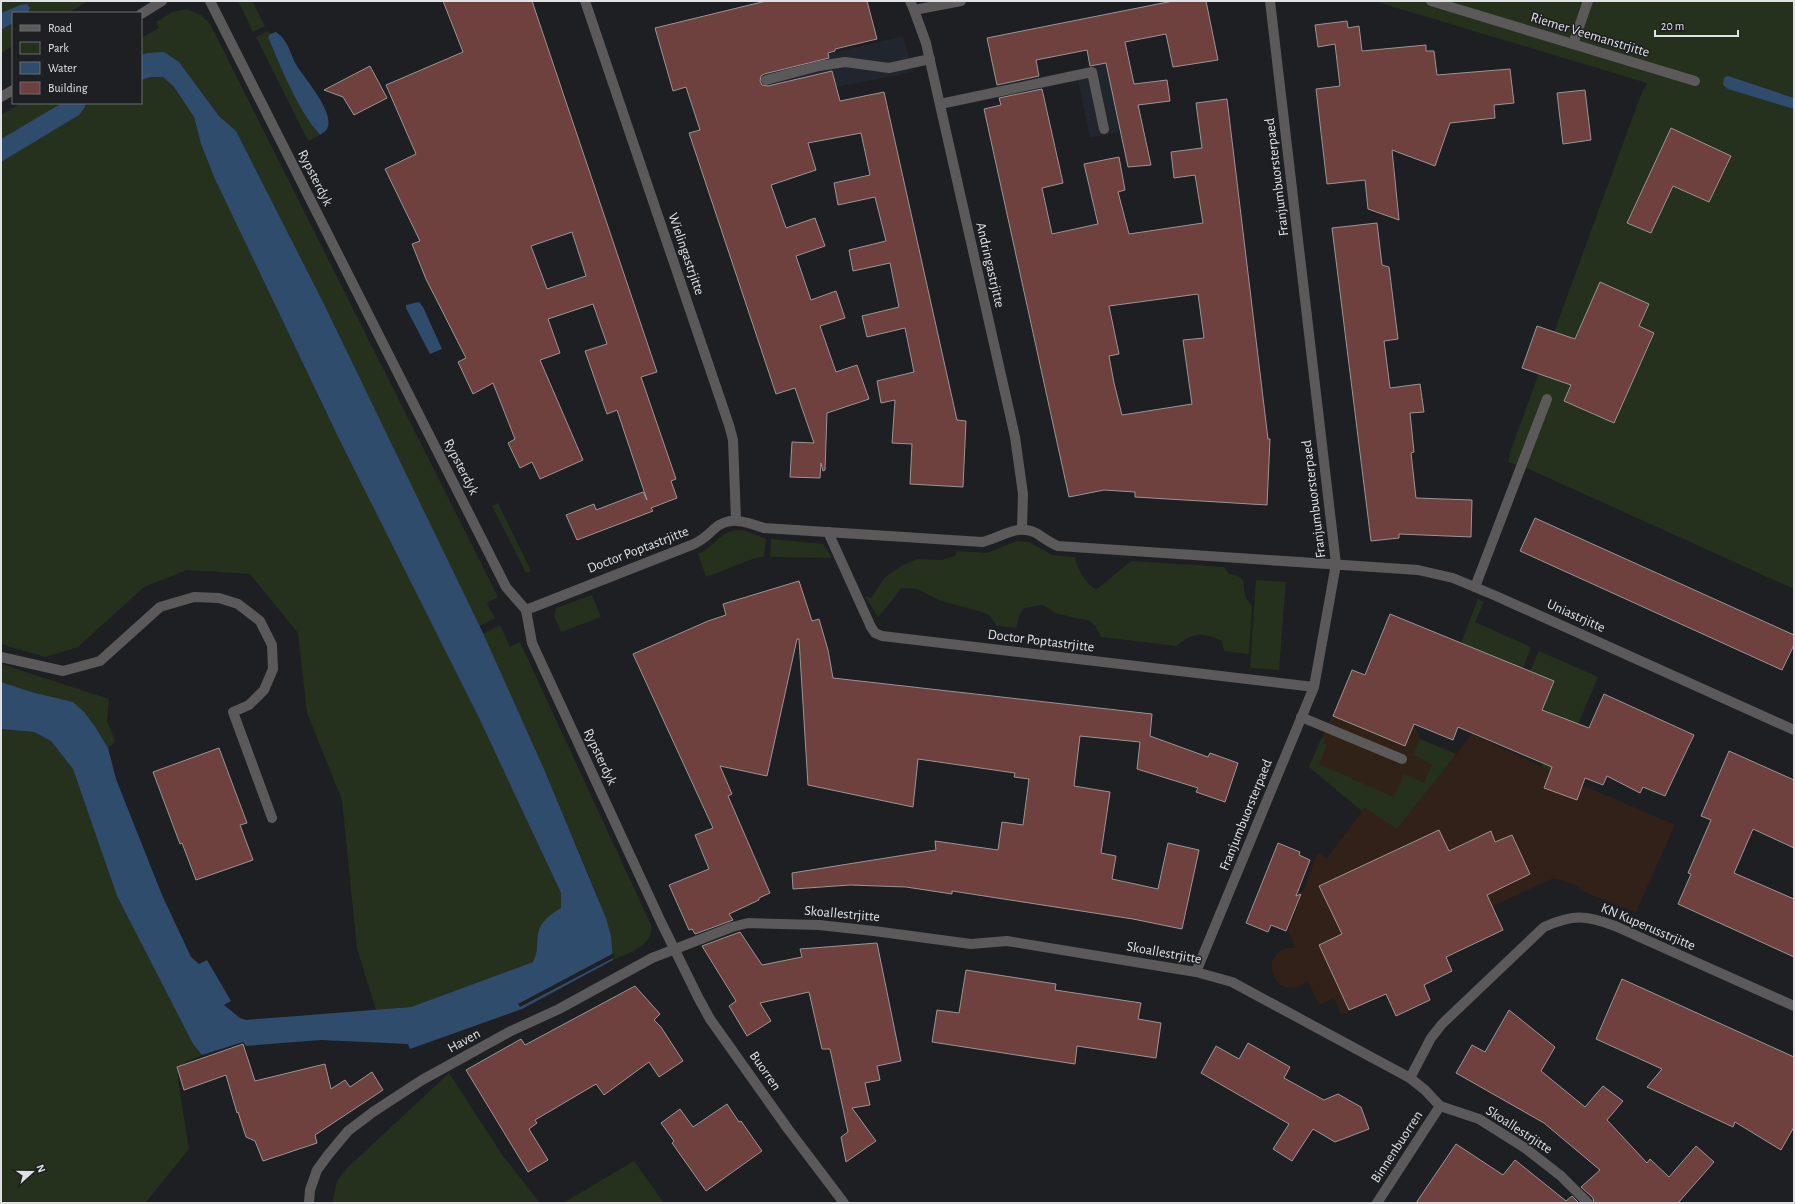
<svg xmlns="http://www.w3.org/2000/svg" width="1795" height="1204" viewBox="0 0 1795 1204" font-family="'Alegreya Sans',sans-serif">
	<rect width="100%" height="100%" fill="#1d1f22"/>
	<g fill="#21252e">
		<path d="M 903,36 L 913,72 L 816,91 L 758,105 L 747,74 Z"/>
		<path d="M 1130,58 L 1144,127 L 1090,138 L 1078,81 L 957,106 L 955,95 Z"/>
	</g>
	<path fill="#322118" d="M 1472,734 L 1557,774 L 1675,825 L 1636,912 L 1581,891 L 1576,885 L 1554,878 L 1493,906 L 1504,930 L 1447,957 L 1453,972 L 1424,985 L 1431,999 L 1396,1016 L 1385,994 L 1341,1015 L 1334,998 L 1319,1005 L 1308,981 L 1299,987 L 1290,988 L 1280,985 L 1274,978 L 1272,969 L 1272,961 L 1276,955 L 1282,950 L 1289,948 L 1296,948 L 1288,931 L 1318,852 L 1326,859 L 1365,808 L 1397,828 Z"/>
	<path fill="#302216" d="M 1352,670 L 1413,695 L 1414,724 L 1420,739 L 1456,754 L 1397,829 L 1365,808 L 1362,811 L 1309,767 Z"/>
	<g fill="#25311c">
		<path d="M 1,1 L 88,1 L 68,13 L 28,13 L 29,12 L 20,5 L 1,13 Z"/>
		<path d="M 238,1 L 252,1 L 265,26 L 253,32 Z"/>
		<path d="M 1374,1 L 1794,1 L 1794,98 L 1778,93 L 1774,102 L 1794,109 L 1794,589 L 1531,470 L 1508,462 L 1510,456 L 1509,455 L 1643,89 L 1644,89 L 1647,83 Z"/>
		<path d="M 187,9 L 201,15 L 210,24 L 498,597 L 487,603 L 495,618 L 479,626 L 323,302 L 236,131 L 219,116 L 179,62 L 141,55 L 141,38 L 159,28 L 156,22 L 172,12 Z"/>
		<path d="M 13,23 L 13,46 L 1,53 L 1,30 Z"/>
		<path d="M 268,31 L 270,34 L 268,37 L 282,70 L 314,128 L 320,135 L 308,141 L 256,37 Z"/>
		<path d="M 151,77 L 163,77 L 174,87 L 194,117 L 201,144 L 214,177 L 340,441 L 479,718 L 561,893 L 561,908 C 551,914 540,921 538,934 C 536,946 539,950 533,962 L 411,1007 L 376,1010 L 357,949 L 342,800 L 307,713 L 298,633 L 250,574 L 187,570 L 144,587 L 78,647 L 45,657 L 1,644 L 1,162 L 85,107 L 85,103 L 141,103 L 141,80 Z"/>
		<path d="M 21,103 L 62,103 L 1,139 L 1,115 Z"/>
		<path d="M 498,503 L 531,571 L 526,573 L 492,506 Z"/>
		<path d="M 743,530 L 766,539 L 764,557 L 758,557 L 706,577 L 698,554 C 717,546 719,529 743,530 Z"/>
		<path d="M 771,539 L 823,544 L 832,558 L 770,557 Z"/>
		<path d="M 1017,541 L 1029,542 L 1052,555 L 1075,557 C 1079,572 1084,581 1096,590 L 1131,561 L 1224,567 L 1229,574 C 1249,576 1241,584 1246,598 C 1247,600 1250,603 1252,606 L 1249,654 L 1224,651 L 1222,641 C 1205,632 1191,632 1177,646 L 1101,637 L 1096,627 L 1090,621 L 1058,614 L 1042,605 L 1024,608 L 1019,616 L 1016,628 L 997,626 L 989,615 L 979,611 L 941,601 L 917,589 L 901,588 L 894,598 L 878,617 L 865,596 L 871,598 L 885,577 L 903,565 L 918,559 L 942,560 L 955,556 L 957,551 L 987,553 Z"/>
		<path d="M 1256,580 L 1286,582 L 1279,670 L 1250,668 Z"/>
		<path d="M 592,595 L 601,617 L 561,632 L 554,616 L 556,608 Z"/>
		<path d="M 1478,599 L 1484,602 L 1475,622 L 1531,647 L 1523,668 L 1461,643 Z"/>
		<path d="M 500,625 L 510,647 L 520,642 L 651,925 C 654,947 629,952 613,960 L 611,936 L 597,895 L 544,769 L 483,634 Z"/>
		<path d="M 1539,651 L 1598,677 L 1557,774 L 1542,767 L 1563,718 L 1542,710 L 1554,681 L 1530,671 Z"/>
		<path d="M 1,664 L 109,699 L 107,721 L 115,741 L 108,748 L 85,713 L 35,693 L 1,682 Z"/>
		<path d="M 1,729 L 34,732 L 51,741 L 73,769 L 117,896 L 193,1044 L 202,1055 L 186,1062 L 178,1069 L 178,1080 L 189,1149 L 145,1203 L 1,1203 Z"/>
		<path d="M 1322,737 L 1325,739 L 1323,743 L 1327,745 L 1319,764 L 1394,797 L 1404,774 L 1424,783 L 1432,764 L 1413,755 L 1420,739 L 1456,754 L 1397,829 L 1365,808 L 1362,811 L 1309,767 Z"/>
		<path d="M 449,1073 L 503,1156 L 540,1203 L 332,1203 L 337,1181 L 346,1169 Z"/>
		<path d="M 634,1161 L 664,1203 L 563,1203 Z"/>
	</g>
	<g fill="#2f4c6d">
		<path d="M 27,4 L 30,8 L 28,13 L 13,13 L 13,23 L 1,30 L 1,13 L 20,5 Z"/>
		<path d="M 276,32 C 290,42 289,53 297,66 C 305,79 336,114 327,129 C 325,132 322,133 320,135 C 298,110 281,68 268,37 L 270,34 Z"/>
		<path d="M 164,52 L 179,62 L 219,116 L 236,131 L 323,302 L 482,631 L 544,769 L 606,918 L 611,936 L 613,960 L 522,1009 L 410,1049 L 408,1044 L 321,1040 L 246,1046 L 243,1042 L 202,1055 L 193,1044 L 117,896 L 73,769 L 51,741 L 34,732 L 1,729 L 1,682 L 35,693 L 73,702 L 85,713 L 96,728 L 108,748 L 116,779 L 162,895 L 191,957 L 199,964 L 207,960 L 231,1001 L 224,1005 L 240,1018 L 246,1020 L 411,1007 L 533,962 C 539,949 536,946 538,934 C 540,921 551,914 561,908 L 561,893 L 479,718 L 340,441 L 214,177 L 201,144 L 194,117 L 174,87 L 163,77 L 151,77 L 141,80 L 141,55 L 148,53 Z"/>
		<path d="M 1728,76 L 1794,98 L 1794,109 L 1728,89 L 1723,85 L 1724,78 Z"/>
		<path d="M 62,103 L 85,103 L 85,107 L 79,115 L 1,162 L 1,139 Z"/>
		<path d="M 419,302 L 423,307 L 442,349 L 430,354 L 406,308 L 406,305 Z"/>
	</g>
	<path fill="#1d1f22" d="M 614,953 L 615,957 L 520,1007 L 518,1004 Z"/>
	<g fill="#6e403e" stroke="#9b9595" fill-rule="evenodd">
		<path d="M 443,1 L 532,1 L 657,372 L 641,377 L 676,479 L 671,481 L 677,498 L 651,508 L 653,511 L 577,540 L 566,515 L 594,504 L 596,510 L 643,492 L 647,500 L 617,410 L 607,414 L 585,351 L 607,344 L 593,304 L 548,319 L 560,353 L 540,360 L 583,460 L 540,479 L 532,462 L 520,468 L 508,443 L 515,439 L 493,383 L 473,394 L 458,362 L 466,358 L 426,279 L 412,244 L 420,241 L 385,169 L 416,154 L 386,85 L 463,52 ZM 572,232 L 586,276 L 547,289 L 531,246 Z"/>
		<path d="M 766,1 L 867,1 L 877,39 L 835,49 L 835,51 L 828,53 L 829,58 L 764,74 L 761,76 L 760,81 L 762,85 L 768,86 L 832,71 L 840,101 L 884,92 L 957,420 L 966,421 L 963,487 L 910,484 L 912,444 L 892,443 L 895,400 L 881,403 L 877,381 L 914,372 L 905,328 L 867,337 L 862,316 L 899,307 L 890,263 L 853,271 L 849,250 L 886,241 L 875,197 L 838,205 L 834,183 L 870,175 L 861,133 L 808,143 L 816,170 L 771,185 L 786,228 L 815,218 L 825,246 L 796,256 L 811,300 L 836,291 L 845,318 L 820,326 L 836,372 L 857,365 L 869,399 L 827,413 L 825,470 L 823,471 L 821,463 L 820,478 L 790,477 L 792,442 L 814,443 L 795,388 L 776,394 L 689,133 L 700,130 L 686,87 L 673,91 L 655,28 Z"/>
		<path d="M 1173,1 L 1206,1 L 1218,60 L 1173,67 L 1166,34 L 1125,42 L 1134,84 L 1167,80 L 1170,101 L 1138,105 L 1151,165 L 1128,167 L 1106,63 L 1090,66 L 1087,50 L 1036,60 L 1039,76 L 997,85 L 987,38 Z"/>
		<path d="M 1347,21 L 1348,28 L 1359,26 L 1362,51 L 1426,45 L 1426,51 L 1434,51 L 1437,75 L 1510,69 L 1514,103 L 1494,105 L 1495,118 L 1450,123 L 1435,166 L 1392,150 L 1399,220 L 1368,209 L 1365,180 L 1327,184 L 1316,89 L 1340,86 L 1335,44 L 1318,47 L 1315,25 Z"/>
		<path d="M 370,66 L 387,98 L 354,115 L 343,97 L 324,90 Z"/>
		<path d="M 1042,89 L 1063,183 L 1042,188 L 1052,234 L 1098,224 L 1084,164 L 1119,157 L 1125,190 L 1118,192 L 1129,234 L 1203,223 L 1195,175 L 1174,178 L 1171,152 L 1202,148 L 1196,103 L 1227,99 L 1268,439 L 1270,439 L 1267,505 L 1135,497 L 1135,492 L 1104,490 L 1069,497 L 984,109 L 1001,105 L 999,98 ZM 1198,294 L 1204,338 L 1183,340 L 1192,404 L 1122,415 L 1114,383 L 1109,356 L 1119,354 L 1109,306 Z"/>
		<path d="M 1585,90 L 1591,140 L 1563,144 L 1557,93 Z"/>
		<path d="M 1671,128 L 1731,156 L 1709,202 L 1673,186 L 1651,233 L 1627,223 Z"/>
		<path d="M 1377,223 L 1382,265 L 1389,267 L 1398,339 L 1384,341 L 1390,388 L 1420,384 L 1424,412 L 1410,413 L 1414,452 L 1411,453 L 1416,498 L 1472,500 L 1471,537 L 1399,534 L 1399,538 L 1371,541 L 1332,228 Z"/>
		<path d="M 1600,282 L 1649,304 L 1639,326 L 1654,333 L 1614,423 L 1564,401 L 1571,385 L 1522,368 L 1537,326 L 1575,339 Z"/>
		<path d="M 1535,518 L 1794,635 L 1794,645 L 1782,670 L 1520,551 Z"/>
		<path d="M 799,581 L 812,621 L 819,619 L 828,650 L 833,678 L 1152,714 L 1150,736 L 1208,757 L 1210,753 L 1238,763 L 1225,802 L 1196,792 L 1198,788 L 1137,769 L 1140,742 L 1080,736 L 1074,786 L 1110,792 L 1101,853 L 1116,856 L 1112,879 L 1158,889 L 1168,843 L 1199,850 L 1182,929 L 1133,919 L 952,891 L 952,894 L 906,887 L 850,885 L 793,889 L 792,873 L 936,850 L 935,841 L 998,850 L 1002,822 L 1023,825 L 1029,779 L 1014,777 L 1015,773 L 918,759 L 913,807 L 808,785 L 799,639 L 797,639 L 767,776 L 720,766 L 732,794 L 728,796 L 770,893 L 759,898 L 759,900 L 729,914 L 733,920 L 695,934 L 692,929 L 689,930 L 669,885 L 709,869 L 695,835 L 713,828 L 633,654 L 708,621 L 726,615 L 723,604 Z"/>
		<path d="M 1390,614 L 1554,681 L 1542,710 L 1589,728 L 1604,694 L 1694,735 L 1665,796 L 1643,787 L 1640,793 L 1607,776 L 1603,785 L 1585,778 L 1577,800 L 1544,788 L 1552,767 L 1458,727 L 1453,740 L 1414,724 L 1405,746 L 1333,716 L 1352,670 L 1365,675 Z"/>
		<path d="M 219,748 L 247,823 L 240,825 L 253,860 L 196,880 L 182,843 L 180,844 L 153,772 Z"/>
		<path d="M 1729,751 L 1794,780 L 1794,848 L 1753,829 L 1734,873 L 1794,899 L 1794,957 L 1678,904 L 1691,874 L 1688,873 L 1711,820 L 1701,816 Z"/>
		<path d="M 1439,830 L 1449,851 L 1491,831 L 1495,842 L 1512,835 L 1530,874 L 1487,895 L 1503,930 L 1446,957 L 1452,971 L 1424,985 L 1430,1000 L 1396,1016 L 1386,994 L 1349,1010 L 1319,945 L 1342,934 L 1319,886 Z"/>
		<path d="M 1278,843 L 1300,852 L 1299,855 L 1310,860 L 1296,896 L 1301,894 L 1286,931 L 1271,925 L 1268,932 L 1246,923 Z"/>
		<path d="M 740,932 L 762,965 L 802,957 L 800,949 L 877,943 L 901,1061 L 877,1066 L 880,1080 L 865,1083 L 870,1105 L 852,1108 L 876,1141 L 846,1162 L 841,1137 L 848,1132 L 830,1049 L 822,1049 L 809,992 L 760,1003 L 771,1021 L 747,1036 L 729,1006 L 736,1001 L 702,946 Z"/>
		<path d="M 966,970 L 1056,984 L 1055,990 L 1141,1003 L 1138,1019 L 1161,1023 L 1156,1058 L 1077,1046 L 1075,1064 L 932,1042 L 937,1010 L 959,1013 Z"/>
		<path d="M 1622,979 L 1794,1057 L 1794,1127 L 1781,1150 L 1735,1122 L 1733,1127 L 1647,1087 L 1662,1069 L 1596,1039 Z"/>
		<path d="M 635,986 L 660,1014 L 654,1020 L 661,1027 L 683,1061 L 659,1077 L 649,1062 L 604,1095 L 596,1084 L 535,1120 L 537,1123 L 529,1129 L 548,1160 L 528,1172 L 466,1070 L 521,1039 L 525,1045 Z"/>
		<path d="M 1509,1010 L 1555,1047 L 1541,1071 L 1585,1107 L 1603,1086 L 1623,1101 L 1607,1120 L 1647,1163 L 1650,1159 L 1669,1177 L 1696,1146 L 1714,1162 L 1678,1203 L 1594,1203 L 1593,1198 L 1581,1187 L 1600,1170 L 1544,1123 L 1456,1073 L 1472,1045 L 1485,1052 Z"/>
		<path d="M 1248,1043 L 1290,1067 L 1284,1078 L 1324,1100 L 1338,1094 L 1361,1107 L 1369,1129 L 1335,1142 L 1313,1129 L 1292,1161 L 1273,1149 L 1289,1124 L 1201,1073 L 1216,1046 L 1239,1059 Z"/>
		<path d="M 243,1044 L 255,1081 L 325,1064 L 331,1089 L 345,1080 L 350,1087 L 372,1072 L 383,1090 L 315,1135 L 317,1143 L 263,1161 L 255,1141 L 246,1137 L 238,1112 L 237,1113 L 226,1075 L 184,1090 L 177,1067 Z"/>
		<path d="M 727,1104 L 739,1122 L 741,1121 L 762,1151 L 706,1191 L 672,1143 L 674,1141 L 661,1123 L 680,1109 L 693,1127 Z"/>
		<path d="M 1456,1144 L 1503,1175 L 1515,1160 L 1566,1201 L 1572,1196 L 1579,1203 L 1416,1203 Z"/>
	</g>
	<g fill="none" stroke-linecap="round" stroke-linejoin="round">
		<g stroke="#5b5959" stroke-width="10">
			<path d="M 210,1 L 506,587 L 526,610 L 532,643 L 661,922 L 699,999 L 710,1019 L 788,1129 L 844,1203"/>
			<path d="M 585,1 L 729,425 L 733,440 L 736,520"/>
			<path d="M 910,1 L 914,10 L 961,1"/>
			<path d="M 1431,1 L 1695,81"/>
			<path d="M 914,10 L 926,43 L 1015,437 L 1023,494 L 1022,529"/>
			<path d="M 141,14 L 162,1"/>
			<path d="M 1573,44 L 1588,1"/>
			<path d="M 766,80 L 819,66 L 845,62 L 889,68 L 930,59"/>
			<path d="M 1,97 L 13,90"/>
			<path d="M 940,104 L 1092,72 L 1104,129"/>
			<path d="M 828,532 L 871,627 L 875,633 L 882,636 L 1314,687"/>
			<path d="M 1475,587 L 1547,399"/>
			<path d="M 526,610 L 694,544 C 702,540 707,536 714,529 C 729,515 747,522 764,528 L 982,542 C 1000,538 1018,523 1036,533 C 1044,538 1050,543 1058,546 L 1418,570 L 1453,578 L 1496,596 L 1794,730"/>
			<path d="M 1,657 L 63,671 L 100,661 L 160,607 L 194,597 L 219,598 L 238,604 L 260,621 L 272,645 L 273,669 L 264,690 L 249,705 L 233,712 L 272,818"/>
			<path d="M 1301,717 L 1402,759"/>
			<path d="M 1196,972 L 1314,687 L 1336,564 L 1270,1"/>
			<path d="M 1410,1078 L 1431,1038 L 1442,1024 L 1544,927 C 1573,914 1586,915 1615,926 L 1794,1006"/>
			<path d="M 309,1203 L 310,1190 L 317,1170 L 328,1155 L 348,1131 L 373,1112 L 422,1080 L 511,1031 L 559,1009 L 652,958 L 732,927 L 748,923 L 819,925 L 874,931 L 971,944 L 1007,941 L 1196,972 L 1232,982 L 1410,1078 L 1425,1090 L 1440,1106 L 1479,1119 L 1525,1148 L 1561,1176 L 1588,1203"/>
			<path d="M 1377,1203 L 1440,1106"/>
		</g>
	</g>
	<g text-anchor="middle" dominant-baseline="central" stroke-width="3" stroke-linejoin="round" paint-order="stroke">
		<g font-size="14" fill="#e0e1e4" stroke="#1d1f22">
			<text transform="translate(1590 35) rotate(17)">Riemer Veemanstrjitte</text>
			<text transform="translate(1277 177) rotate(-97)">Franjumbuorsterpaed</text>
			<text transform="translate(315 178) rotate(63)">Rypsterdyk</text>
			<text transform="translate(686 254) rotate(71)">Wielingastrjitte</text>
			<text transform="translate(990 265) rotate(77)">Andringastrjitte</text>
			<text transform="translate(461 467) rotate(63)">Rypsterdyk</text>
			<text transform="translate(1314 499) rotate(-97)">Franjumbuorsterpaed</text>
			<text transform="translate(638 550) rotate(-21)">Doctor Poptastrjitte</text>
			<text transform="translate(1576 616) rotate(24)">Uniastrjitte</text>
			<text transform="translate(1041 641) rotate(7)">Doctor Poptastrjitte</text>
			<text transform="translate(600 757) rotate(65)">Rypsterdyk</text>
			<text transform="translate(1246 815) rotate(-68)">Franjumbuorsterpaed</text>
			<text transform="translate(842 914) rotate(5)">Skoallestrjitte</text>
			<text transform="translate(1648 927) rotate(23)">KN Kuperusstrjitte</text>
			<text transform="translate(1164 953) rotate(10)">Skoallestrjitte</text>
			<text transform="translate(464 1041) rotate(-29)">Haven</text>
			<text transform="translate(765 1071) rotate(55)">Buorren</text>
			<text transform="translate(1519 1130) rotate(33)">Skoallestrjitte</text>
			<text transform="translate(1397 1147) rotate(-57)">Binnenbuorren</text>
		</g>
	</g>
	<rect width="1795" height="1204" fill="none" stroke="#e0e1e4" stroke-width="4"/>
	<rect x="12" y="12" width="130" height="92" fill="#1d1f22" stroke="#6b6d70"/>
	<rect x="20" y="25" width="20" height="6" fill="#5b5959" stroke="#6b6d70"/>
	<text x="48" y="32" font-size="12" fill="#e0e1e4">Road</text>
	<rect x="20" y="42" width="20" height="12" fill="#25311c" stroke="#6b6d70"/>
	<text x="48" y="52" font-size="12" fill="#e0e1e4">Park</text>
	<rect x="20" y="62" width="20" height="12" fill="#2f4c6d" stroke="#6b6d70"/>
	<text x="48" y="72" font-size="12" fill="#e0e1e4">Water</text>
	<rect x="20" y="82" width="20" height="12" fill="#6e403e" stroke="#6b6d70"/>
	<text x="48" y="92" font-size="12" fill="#e0e1e4">Building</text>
	<g transform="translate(32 1172) rotate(69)" stroke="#1d1f22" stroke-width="3" paint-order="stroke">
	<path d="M0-3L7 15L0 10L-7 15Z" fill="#e0e1e4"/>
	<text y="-6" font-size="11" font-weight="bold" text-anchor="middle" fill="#e0e1e4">N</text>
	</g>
	<path d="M1655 30v6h83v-6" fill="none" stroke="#e0e1e4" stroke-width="2"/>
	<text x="1661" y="30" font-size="12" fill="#e0e1e4" stroke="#1d1f22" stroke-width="3" paint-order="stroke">20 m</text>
</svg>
